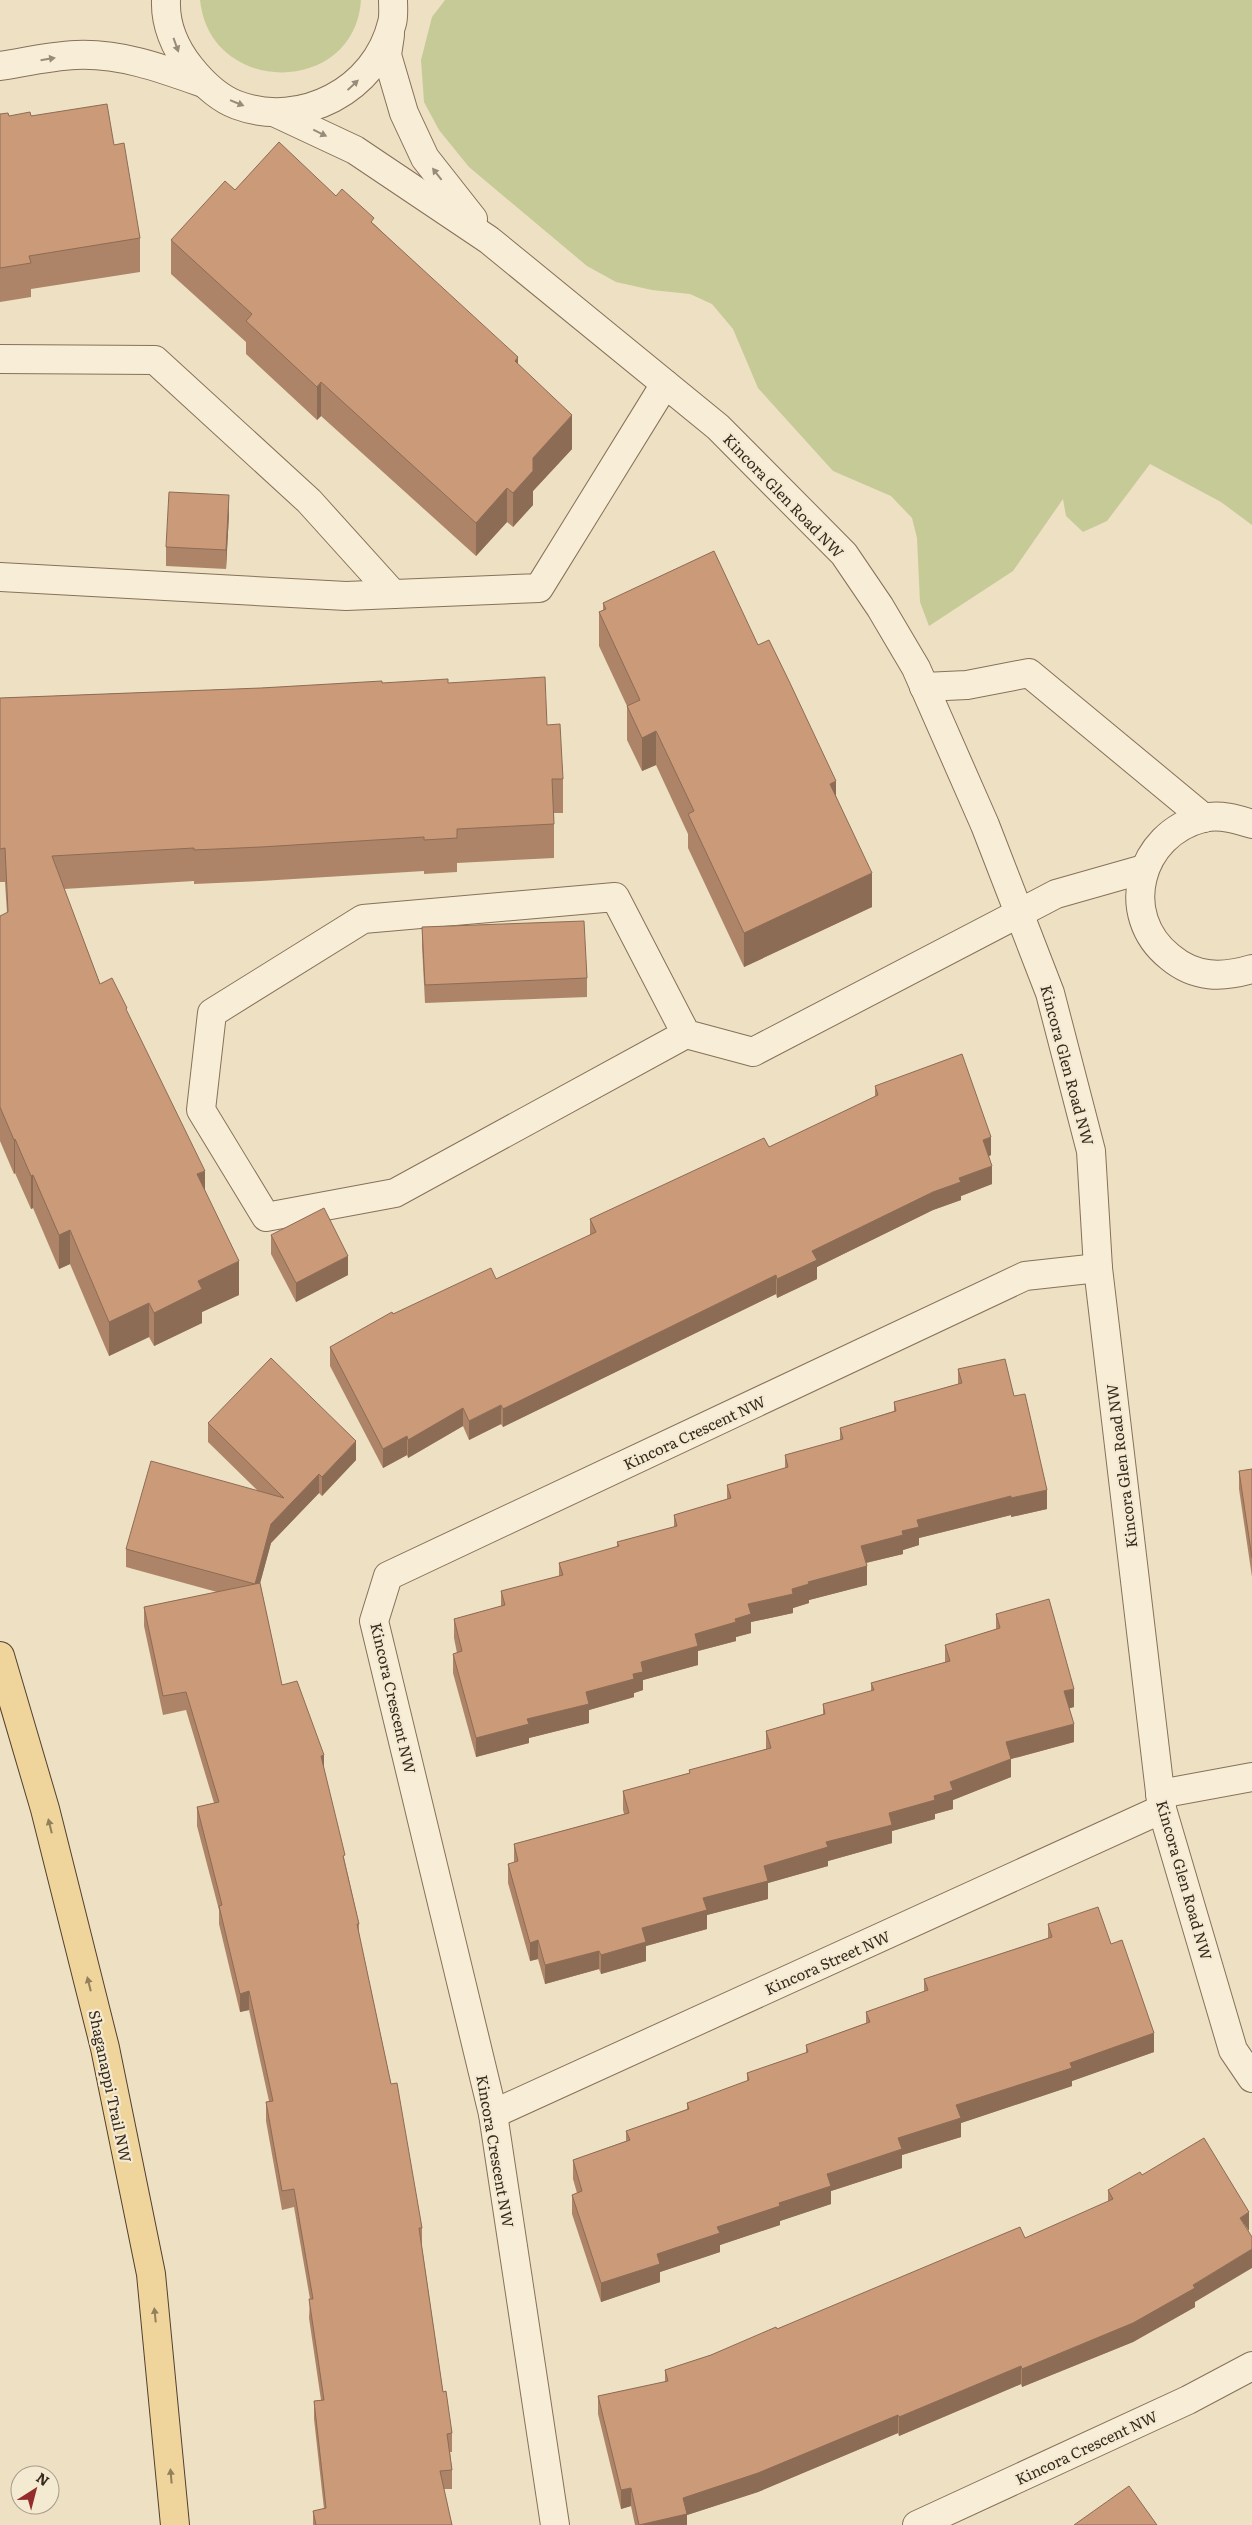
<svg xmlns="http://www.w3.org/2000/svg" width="1252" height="2525" viewBox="0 0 1252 2525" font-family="Literata,serif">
	<rect width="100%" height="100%" fill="#ede0c3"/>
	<g fill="#c5ca97">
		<path d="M 200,0 L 361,0 C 355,96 210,97 200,0 Z"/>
		<path d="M 445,0 L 1252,0 L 1252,525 L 1221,502 L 1150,464 L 1107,521 L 1083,532 L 1066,516 L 1063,499 L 1013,571 L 929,626 L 920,602 L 917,538 L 912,518 L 891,496 L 833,471 L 758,388 L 733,329 L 712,304 L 690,294 L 652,290 L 616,282 L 587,266 L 469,167 L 439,130 L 424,102 L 421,60 L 432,17 Z"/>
	</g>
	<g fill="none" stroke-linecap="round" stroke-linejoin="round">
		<defs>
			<g id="minor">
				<path d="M 166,0 C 165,24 175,48 190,67 C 202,82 218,98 237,105 C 301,129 376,90 392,23 C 394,16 393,7 393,0"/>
				<path d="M 390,35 L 387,55 L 404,113 L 425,158 L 473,219"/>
				<path d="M 0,66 C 25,62 51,56 76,55 C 120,53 161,68 203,83"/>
				<path d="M 276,113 L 355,150 L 489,240 L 718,427 L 844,554 L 880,607 L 916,668 L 985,825 L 1050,993 L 1091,1151 L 1098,1268 L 1162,1809 L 1233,2050 L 1252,2078"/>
				<path d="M 0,359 L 155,360 L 309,501 L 393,594"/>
				<path d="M 0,577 L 346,596 L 539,588 L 665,384"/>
				<path d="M 924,687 L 967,685 L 1029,673 L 1204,818"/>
				<path d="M 1252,824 C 1236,819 1220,814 1203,818 C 1139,834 1117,915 1170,957 C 1195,978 1222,978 1252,969"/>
				<path d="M 686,1034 L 395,1193 L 266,1217 L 201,1110 L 212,1013 L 363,919 L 615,897 L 686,1034 L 753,1052 L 1056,894 L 1144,869"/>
				<path d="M 1160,1794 L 1252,1777"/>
				<path d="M 493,2114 L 1162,1809"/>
				<path d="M 555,2525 L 493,2114 L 374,1621 L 388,1576 L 1025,1276 L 1098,1268"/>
				<path d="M 917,2525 L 1188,2400 L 1252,2366"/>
			</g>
			<path id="major" d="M 0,1656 L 45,1809 L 105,2048 L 151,2274 L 175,2525"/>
		</defs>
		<use href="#minor" stroke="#86715a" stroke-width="30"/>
		<use href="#major" stroke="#54402e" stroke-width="30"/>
		<use href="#minor" stroke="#f8edd6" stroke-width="28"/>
		<use href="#major" stroke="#efd49b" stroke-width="28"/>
	</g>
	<g fill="#ae8468">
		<path d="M 0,114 L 9,116 L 31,116 L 114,145 L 140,238 L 140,272 L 31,289 L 31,297 L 0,302 Z"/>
		<path d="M 235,190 L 336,196 L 374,224 L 518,364 L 572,449 L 533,491 L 533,505 L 513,527 L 507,522 L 476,556 L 321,416 L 317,420 L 246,354 L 246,342 L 171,274 L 171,240 Z"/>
		<path d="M 229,514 L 226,569 L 166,566 L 166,547 Z"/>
		<path d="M 603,603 L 758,645 L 836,796 L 872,907 L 744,967 L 688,848 L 688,834 L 656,765 L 642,771 L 627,740 L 627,706 L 599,646 L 599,612 L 603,610 Z"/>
		<path d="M 382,683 L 448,683 L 547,725 L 563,779 L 563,813 L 554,813 L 554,858 L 457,863 L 457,872 L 424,874 L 424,871 L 261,881 L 194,884 L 194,881 L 64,889 L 100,984 L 127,1012 L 205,1190 L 239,1295 L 202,1312 L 202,1323 L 154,1346 L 149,1337 L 109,1356 L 70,1264 L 59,1269 L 33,1208 L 31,1209 L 15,1173 L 14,1174 L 0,1141 L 0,916 L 7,913 L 5,882 L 0,882 L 0,698 L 261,688 Z"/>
		<path d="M 422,927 L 587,978 L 587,997 L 425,1003 L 422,946 Z"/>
		<path d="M 875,1086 L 991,1155 L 989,1156 L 992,1184 L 961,1196 L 961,1200 L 933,1210 L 817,1267 L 817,1279 L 777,1298 L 776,1294 L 503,1427 L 501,1424 L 469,1440 L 463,1426 L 408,1458 L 407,1455 L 383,1468 L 330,1366 L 330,1347 L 393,1314 L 496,1279 L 590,1235 L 590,1219 L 769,1147 L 875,1097 Z"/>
		<path d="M 271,1235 L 348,1275 L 296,1302 L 271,1254 Z"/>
		<path d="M 958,1369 L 1014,1396 L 1047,1509 L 1011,1517 L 1011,1515 L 919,1538 L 919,1545 L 903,1550 L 903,1554 L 866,1563 L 867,1585 L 809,1600 L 809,1603 L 793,1608 L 793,1613 L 751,1622 L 751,1633 L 736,1637 L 736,1641 L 698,1651 L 698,1665 L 643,1680 L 643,1690 L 634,1693 L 634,1697 L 589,1710 L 589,1723 L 529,1738 L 529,1743 L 476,1757 L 453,1673 L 453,1654 L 457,1653 L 454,1638 L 454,1619 L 501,1606 L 501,1591 L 559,1576 L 559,1563 L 617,1547 L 617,1542 L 674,1527 L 674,1515 L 727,1499 L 727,1485 L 785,1468 L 785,1455 L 840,1440 L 840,1428 L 894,1411 L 894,1402 L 958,1384 Z"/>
		<path d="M 208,1423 L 356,1460 L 322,1496 L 319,1493 L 271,1543 L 260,1583 L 282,1685 L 324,1769 L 359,1924 L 359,1934 L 422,2228 L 422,2247 L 443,2392 L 452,2433 L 452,2452 L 450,2452 L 452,2470 L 452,2489 L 444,2489 L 452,2525 L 313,2525 L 313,2511 L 324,2509 L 314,2419 L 314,2401 L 321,2400 L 309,2318 L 310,2299 L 294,2207 L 282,2210 L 266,2121 L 266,2102 L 269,2101 L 249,2010 L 240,2012 L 219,1924 L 219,1910 L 197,1826 L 197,1807 L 214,1803 L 186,1710 L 163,1715 L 144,1626 L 144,1607 L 217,1592 L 126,1567 L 126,1549 L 258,1491 L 208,1442 Z"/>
		<path d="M 1252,1469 L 1252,1577 L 1239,1489 L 1239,1471 Z"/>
		<path d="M 996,1614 L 1074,1707 L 1069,1708 L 1074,1742 L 1011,1759 L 1011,1777 L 953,1800 L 953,1809 L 935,1814 L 935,1819 L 892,1831 L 892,1843 L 828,1861 L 828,1866 L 768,1883 L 768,1899 L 707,1915 L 707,1929 L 646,1946 L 646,1961 L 601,1974 L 599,1969 L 545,1984 L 538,1959 L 530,1961 L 508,1883 L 508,1864 L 514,1863 L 514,1844 L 624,1814 L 623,1810 L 623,1791 L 689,1773 L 689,1770 L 766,1749 L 766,1731 L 823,1714 L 823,1704 L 871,1691 L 871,1683 L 945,1662 L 945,1645 L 996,1629 Z"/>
		<path d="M 1048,1924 L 1111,1944 L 1154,2052 L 1072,2081 L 1072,2086 L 961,2123 L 961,2137 L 902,2155 L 902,2168 L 831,2191 L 831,2204 L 780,2221 L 780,2225 L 720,2245 L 720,2252 L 660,2272 L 660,2282 L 601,2302 L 572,2214 L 572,2195 L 577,2193 L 573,2179 L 573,2160 L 626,2141 L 626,2131 L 687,2109 L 687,2103 L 747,2081 L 747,2073 L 806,2053 L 806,2045 L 866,2023 L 866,2012 L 924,1991 L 924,1979 L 1048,1938 Z"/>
		<path d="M 1108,2190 L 1195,2302 L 1195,2307 L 1133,2342 L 1022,2387 L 1021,2384 L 899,2436 L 898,2433 L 758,2492 L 687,2515 L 687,2525 L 635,2525 L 631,2506 L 621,2509 L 598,2414 L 598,2396 L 665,2382 L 665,2370 L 711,2355 L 777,2329 L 1025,2238 L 1108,2202 Z"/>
	</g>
	<g fill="#8d6c55">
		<path d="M 518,357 L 518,391 L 515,361 Z"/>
		<path d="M 321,382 L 321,416 L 317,420 L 317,387 Z"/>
		<path d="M 572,415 L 572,449 L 533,491 L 533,505 L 513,527 L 513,493 L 533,458 Z"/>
		<path d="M 507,488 L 507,522 L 476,556 L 476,523 Z"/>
		<path d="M 229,495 L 229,514 L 226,569 L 226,550 Z"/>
		<path d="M 656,731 L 656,765 L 642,771 L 642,738 Z"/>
		<path d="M 836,781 L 836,815 L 830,784 Z"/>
		<path d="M 872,873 L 872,907 L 744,967 L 744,933 Z"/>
		<path d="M 991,1137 L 991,1155 L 983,1159 L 983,1140 Z"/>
		<path d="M 15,1139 L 15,1173 L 14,1174 L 14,1140 Z"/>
		<path d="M 992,1166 L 992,1184 L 961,1196 L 961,1200 L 933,1210 L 817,1267 L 817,1279 L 777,1298 L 777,1279 L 812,1251 L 959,1178 Z"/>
		<path d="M 205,1171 L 205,1204 L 197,1174 Z"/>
		<path d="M 33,1175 L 33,1208 L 31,1209 L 31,1176 Z"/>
		<path d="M 70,1230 L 70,1264 L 59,1269 L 59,1235 Z"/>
		<path d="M 348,1256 L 348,1275 L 296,1302 L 296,1283 Z"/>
		<path d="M 239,1261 L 239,1295 L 202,1312 L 202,1323 L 154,1346 L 154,1313 L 198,1281 Z"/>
		<path d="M 776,1275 L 776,1294 L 503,1427 L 503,1409 Z"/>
		<path d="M 149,1303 L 149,1337 L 109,1356 L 109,1322 Z"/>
		<path d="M 501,1405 L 501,1424 L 469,1440 L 469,1421 Z"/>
		<path d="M 463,1408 L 463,1426 L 408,1458 L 408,1440 Z"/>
		<path d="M 407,1436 L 407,1455 L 383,1468 L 383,1449 Z"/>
		<path d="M 356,1441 L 356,1460 L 322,1496 L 322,1477 Z"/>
		<path d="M 319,1474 L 319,1493 L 271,1543 L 255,1602 L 255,1584 L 271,1524 Z"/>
		<path d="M 1047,1490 L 1047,1509 L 1011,1517 L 1011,1498 Z"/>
		<path d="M 1011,1496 L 1011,1515 L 919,1538 L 919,1545 L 903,1550 L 903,1554 L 861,1564 L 861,1546 L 902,1531 L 917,1520 Z"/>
		<path d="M 867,1566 L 867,1585 L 809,1600 L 809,1603 L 793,1608 L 793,1613 L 751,1622 L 751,1633 L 736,1637 L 736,1641 L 698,1651 L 698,1665 L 643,1680 L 643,1690 L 634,1693 L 634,1697 L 589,1710 L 589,1723 L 529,1738 L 529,1743 L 476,1757 L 476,1738 L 527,1719 L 586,1692 L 633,1674 L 641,1662 L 695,1634 L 735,1619 L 748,1604 L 792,1589 L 808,1582 Z"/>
		<path d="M 1074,1689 L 1074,1707 L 1064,1710 L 1064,1691 Z"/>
		<path d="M 1074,1724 L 1074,1742 L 1011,1759 L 1011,1777 L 953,1800 L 953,1809 L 935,1814 L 935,1819 L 892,1831 L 892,1843 L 828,1861 L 828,1866 L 768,1883 L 768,1899 L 707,1915 L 707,1929 L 646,1946 L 646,1961 L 601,1974 L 601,1955 L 642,1928 L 764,1866 L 826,1842 L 889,1813 L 934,1796 L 950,1782 L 1006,1742 Z"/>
		<path d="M 324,1755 L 324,1774 L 321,1756 Z"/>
		<path d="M 538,1940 L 538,1959 L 530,1961 L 530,1943 Z"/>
		<path d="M 599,1951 L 599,1969 L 545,1984 L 545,1965 Z"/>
		<path d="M 249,1991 L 249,2010 L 240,2012 L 240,1994 Z"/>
		<path d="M 1154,2033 L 1154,2052 L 1072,2081 L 1072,2086 L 961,2123 L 961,2137 L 902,2155 L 902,2168 L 831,2191 L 831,2204 L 780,2221 L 780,2225 L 720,2245 L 720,2252 L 660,2272 L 660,2282 L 601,2302 L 601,2283 L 657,2254 L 717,2227 L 779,2203 L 827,2174 L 898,2138 L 956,2105 L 1070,2063 Z"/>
		<path d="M 1249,2212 L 1249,2231 L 1240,2218 Z"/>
		<path d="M 1252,2249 L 1252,2268 L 1195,2302 L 1195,2307 L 1133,2342 L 1022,2387 L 1022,2369 L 1193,2285 Z"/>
		<path d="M 1021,2366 L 1021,2384 L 899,2436 L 899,2417 Z"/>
		<path d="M 898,2415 L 898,2433 L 758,2492 L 687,2515 L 687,2525 L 642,2525 L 683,2498 Z"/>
		<path d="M 631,2488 L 631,2506 L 621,2509 L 621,2490 Z"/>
	</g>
	<g fill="#ca9a79" stroke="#8d6c55">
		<path d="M 107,104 L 114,145 L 124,143 L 140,238 L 29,256 L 31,263 L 0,268 L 0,114 L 8,113 L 9,116 L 30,112 L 31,116 Z"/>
		<path d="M 279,142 L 336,196 L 342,189 L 374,218 L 371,222 L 518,357 L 515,361 L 572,415 L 533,458 L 533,471 L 513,493 L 507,488 L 476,523 L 321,382 L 317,387 L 246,321 L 252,314 L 171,240 L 225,181 L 235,190 Z"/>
		<path d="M 169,492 L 229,495 L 226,550 L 166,547 Z"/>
		<path d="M 714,551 L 758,645 L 769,640 L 789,681 L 836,781 L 830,784 L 872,873 L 744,933 L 688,814 L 694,811 L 656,731 L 642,738 L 627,706 L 640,700 L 599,612 L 606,609 L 603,603 Z"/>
		<path d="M 545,677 L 547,725 L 560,724 L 563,779 L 552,779 L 554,824 L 457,829 L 457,838 L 424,840 L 424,837 L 261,847 L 194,850 L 194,848 L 52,856 L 100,984 L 112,978 L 127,1008 L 126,1009 L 205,1171 L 197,1174 L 239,1261 L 198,1281 L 202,1289 L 154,1313 L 149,1303 L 109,1322 L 70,1230 L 59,1235 L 33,1175 L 31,1176 L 15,1139 L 14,1140 L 0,1107 L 0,916 L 8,912 L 5,848 L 0,849 L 0,698 L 261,688 L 382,681 L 382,683 L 448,679 L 448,683 Z"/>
		<path d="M 584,921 L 587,978 L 425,985 L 422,927 Z"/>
		<path d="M 962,1054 L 991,1137 L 983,1140 L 992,1166 L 959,1178 L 961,1182 L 933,1192 L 812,1251 L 817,1260 L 777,1279 L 776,1275 L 503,1409 L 501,1405 L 469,1421 L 463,1408 L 408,1440 L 407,1436 L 383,1449 L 330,1347 L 392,1312 L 393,1314 L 491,1268 L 496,1279 L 596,1232 L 590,1219 L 764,1138 L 769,1147 L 878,1095 L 875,1086 Z"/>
		<path d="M 324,1208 L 348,1256 L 296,1283 L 271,1235 Z"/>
		<path d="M 271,1358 L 356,1441 L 322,1477 L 319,1474 L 271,1524 L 255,1584 L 126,1549 L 151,1461 L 284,1498 L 208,1423 Z"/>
		<path d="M 1005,1359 L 1014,1396 L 1025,1394 L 1047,1490 L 1011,1498 L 1011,1496 L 917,1520 L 919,1527 L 902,1531 L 903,1535 L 861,1546 L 867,1566 L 808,1582 L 809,1584 L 792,1589 L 793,1594 L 748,1604 L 751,1614 L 735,1619 L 736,1622 L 695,1634 L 698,1646 L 641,1662 L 643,1672 L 633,1674 L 634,1679 L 586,1692 L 589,1704 L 527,1719 L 529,1724 L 476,1738 L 453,1654 L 462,1651 L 454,1619 L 505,1605 L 501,1591 L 563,1575 L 559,1563 L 619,1546 L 617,1542 L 677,1526 L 674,1515 L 731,1498 L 727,1485 L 788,1467 L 785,1455 L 843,1439 L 840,1428 L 896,1411 L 894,1402 L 962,1383 L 958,1369 Z"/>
		<path d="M 1252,1469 L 1252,1558 L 1239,1471 Z"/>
		<path d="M 260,1583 L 282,1685 L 297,1681 L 324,1755 L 321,1756 L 345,1855 L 343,1856 L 359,1924 L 357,1924 L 391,2084 L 397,2083 L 422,2228 L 419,2228 L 443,2392 L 446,2391 L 452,2433 L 447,2434 L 452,2470 L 440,2471 L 452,2525 L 316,2525 L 313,2511 L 326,2508 L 314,2401 L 324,2400 L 309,2299 L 313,2299 L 294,2189 L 282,2191 L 266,2102 L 273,2101 L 249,1991 L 240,1994 L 219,1906 L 222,1905 L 197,1807 L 219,1802 L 186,1692 L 163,1696 L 144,1607 Z"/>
		<path d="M 1049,1599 L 1074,1689 L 1064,1691 L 1074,1724 L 1006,1742 L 1011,1759 L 950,1782 L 953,1790 L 934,1796 L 935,1800 L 889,1813 L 892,1825 L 826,1842 L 828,1847 L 764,1866 L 768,1881 L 703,1898 L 707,1910 L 642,1928 L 646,1942 L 601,1955 L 599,1951 L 545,1965 L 538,1940 L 530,1943 L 508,1864 L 518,1861 L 514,1844 L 629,1813 L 623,1791 L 690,1773 L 689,1770 L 771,1748 L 766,1731 L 825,1714 L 823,1704 L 874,1690 L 871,1683 L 950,1661 L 945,1645 L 1000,1628 L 996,1614 Z"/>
		<path d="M 1098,1907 L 1111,1944 L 1122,1940 L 1154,2033 L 1070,2063 L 1072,2068 L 956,2105 L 961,2118 L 898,2138 L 902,2149 L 827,2174 L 831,2186 L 779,2203 L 780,2206 L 717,2227 L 720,2233 L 657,2254 L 660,2264 L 601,2283 L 572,2195 L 582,2191 L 573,2160 L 630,2140 L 626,2131 L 689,2109 L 687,2103 L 749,2080 L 747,2073 L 808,2052 L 806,2045 L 870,2022 L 866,2012 L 928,1990 L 924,1979 L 1052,1937 L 1048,1924 Z"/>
		<path d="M 1204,2138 L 1249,2212 L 1240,2218 L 1252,2237 L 1252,2249 L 1193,2285 L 1195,2288 L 1133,2323 L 1022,2369 L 1021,2366 L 899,2417 L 898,2415 L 758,2473 L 683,2498 L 687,2514 L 639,2525 L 631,2488 L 621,2490 L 598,2396 L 668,2381 L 665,2370 L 711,2355 L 776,2327 L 777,2329 L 1020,2227 L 1025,2238 L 1113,2199 L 1108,2190 L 1140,2172 L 1142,2175 Z"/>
		<path d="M 1129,2486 L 1157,2525 L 1074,2525 Z"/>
	</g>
	<defs><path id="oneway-solid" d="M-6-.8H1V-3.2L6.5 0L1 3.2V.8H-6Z" transform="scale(1.25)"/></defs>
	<g fill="#978c7a">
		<use href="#oneway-solid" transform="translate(176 45) rotate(70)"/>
		<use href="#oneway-solid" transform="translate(48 59) rotate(-9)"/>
		<use href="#oneway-solid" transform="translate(353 85) rotate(-43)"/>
		<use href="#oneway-solid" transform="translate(237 103) rotate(22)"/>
		<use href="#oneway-solid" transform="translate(320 133) rotate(26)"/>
		<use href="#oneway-solid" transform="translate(437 174) rotate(-128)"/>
	</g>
	<g fill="#927f5c">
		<use href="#oneway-solid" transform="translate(50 1826) rotate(-104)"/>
		<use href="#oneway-solid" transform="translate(89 1984) rotate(-104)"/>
		<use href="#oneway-solid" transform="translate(155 2315) rotate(-96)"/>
		<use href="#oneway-solid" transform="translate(171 2476) rotate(-95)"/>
	</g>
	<g text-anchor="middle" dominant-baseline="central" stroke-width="4.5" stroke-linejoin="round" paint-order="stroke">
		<g font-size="15" fill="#362a1e" stroke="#f4ead2">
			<text transform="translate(784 495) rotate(46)">Kincora Glen Road NW</text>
			<text transform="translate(1068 1065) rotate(75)">Kincora Glen Road NW</text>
			<text transform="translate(694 1432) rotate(-25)">Kincora Crescent NW</text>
			<text transform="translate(1121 1466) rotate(-97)">Kincora Glen Road NW</text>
			<text transform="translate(394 1698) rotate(77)">Kincora Crescent NW</text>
			<text transform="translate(1185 1880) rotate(74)">Kincora Glen Road NW</text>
			<text transform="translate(827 1962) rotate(-24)">Kincora Street NW</text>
			<text transform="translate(111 2086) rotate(78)">Shaganappi Trail NW</text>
			<text transform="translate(496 2151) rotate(80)">Kincora Crescent NW</text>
			<text transform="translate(1086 2447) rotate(-25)">Kincora Crescent NW</text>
		</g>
	</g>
	<g transform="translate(35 2490) rotate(36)"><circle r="24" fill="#f4ead2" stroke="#a89d8a"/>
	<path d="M0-4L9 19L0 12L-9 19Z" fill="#942c2d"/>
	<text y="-8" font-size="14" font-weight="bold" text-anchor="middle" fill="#362a1e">N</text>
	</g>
</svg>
